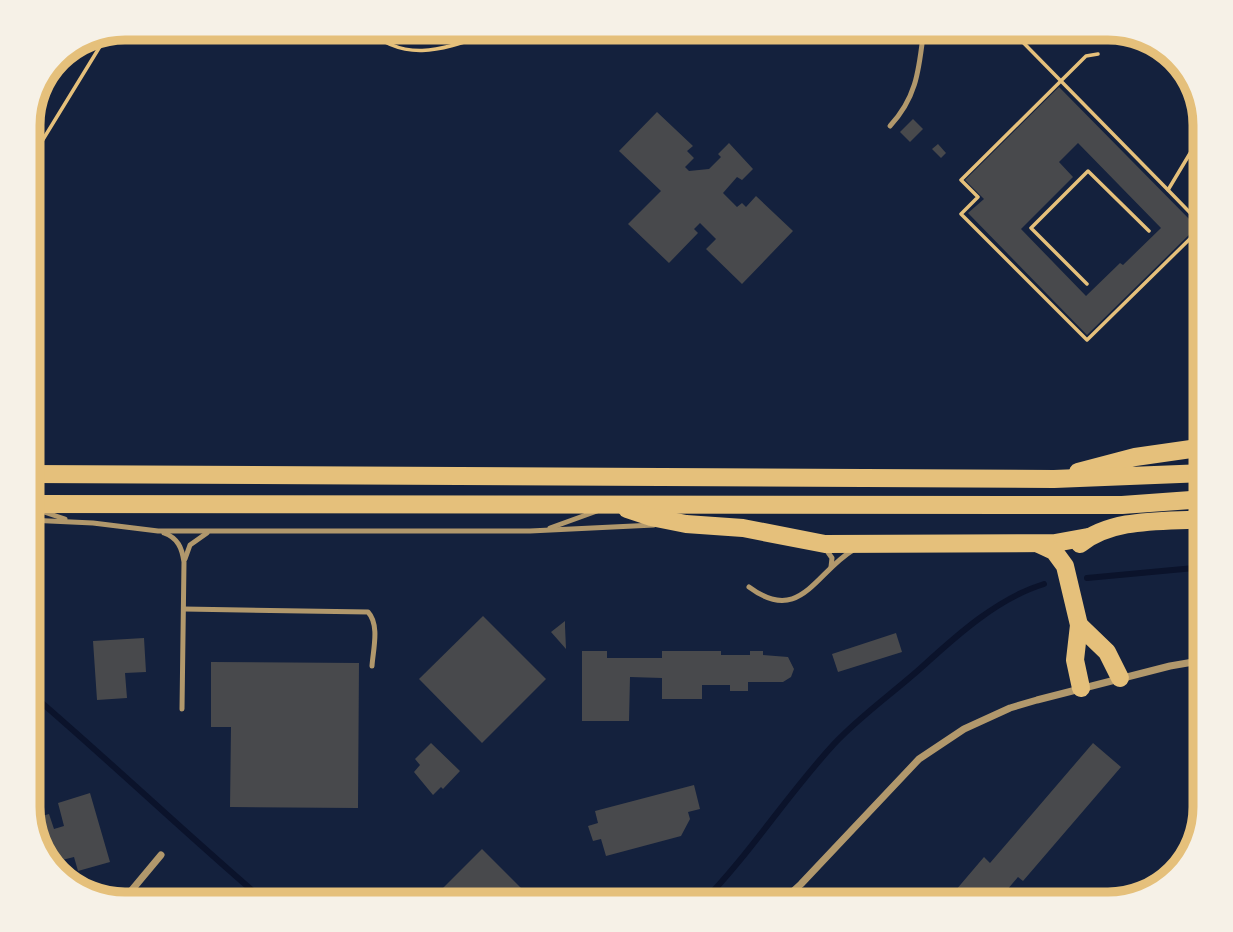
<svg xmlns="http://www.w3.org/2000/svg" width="1233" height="932" viewBox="0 0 1233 932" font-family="'Archivo Narrow',sans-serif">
	<rect width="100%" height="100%" fill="#14213d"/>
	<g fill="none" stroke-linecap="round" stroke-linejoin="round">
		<g stroke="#0b132b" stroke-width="6">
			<path d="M 54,66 L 64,51"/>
			<path d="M 1087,578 L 1205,567"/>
			<path d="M 28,691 C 110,761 187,835 268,904"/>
			<path d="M 701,904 C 750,854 787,795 834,744 C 860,716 893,693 922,667 C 957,635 998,598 1044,584"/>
		</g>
	</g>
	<g fill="#48494c" fill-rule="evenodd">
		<path d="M 1059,87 L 1197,227 L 1087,335 L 968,213 L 984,199 L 965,180 ZM 1078,143 L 1161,228 L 1123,265 L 1120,263 L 1086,296 L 1021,229 L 1073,177 L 1059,162 Z"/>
		<path d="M 657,112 L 693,146 L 687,151 L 694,158 L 685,167 L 689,171 L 709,169 L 721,157 L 718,154 L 729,143 L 753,169 L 742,180 L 737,177 L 723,193 L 737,207 L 742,203 L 746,207 L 756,196 L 793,231 L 742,284 L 706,249 L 716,239 L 700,223 L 694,229 L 698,233 L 669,263 L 628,224 L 661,191 L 619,151 Z"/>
		<path d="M 913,119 L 923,129 L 910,142 L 900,132 Z"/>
		<path d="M 938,144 L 946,153 L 941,158 L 932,149 Z"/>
		<path d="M 483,616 L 546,679 L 482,743 L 419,679 Z"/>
		<path d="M 565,621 L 565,626 L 566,649 L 551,632 Z"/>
		<path d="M 896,633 L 902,652 L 838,672 L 832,654 Z"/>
		<path d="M 144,638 L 146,672 L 125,673 L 127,698 L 97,700 L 93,641 Z"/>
		<path d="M 582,651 L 607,651 L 607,658 L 662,658 L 662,651 L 721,651 L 721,655 L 750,655 L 750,651 L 763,651 L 763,655 L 788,657 L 794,669 L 791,677 L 783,682 L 748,682 L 748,691 L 730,691 L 730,685 L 702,685 L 702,699 L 662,699 L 662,678 L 630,677 L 629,721 L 582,721 Z"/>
		<path d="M 211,662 L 359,663 L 358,808 L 230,807 L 231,727 L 211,727 Z"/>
		<path d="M 431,743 L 460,771 L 443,789 L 441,787 L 433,795 L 414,772 L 420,765 L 415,759 Z"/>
		<path d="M 1093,743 L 1121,767 L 1023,881 L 1018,877 L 995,904 L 944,904 L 984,857 L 990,863 Z"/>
		<path d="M 694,785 L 700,809 L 688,812 L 690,819 L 681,836 L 606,856 L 601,839 L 593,841 L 588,826 L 598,823 L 595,811 Z"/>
		<path d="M 90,793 L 110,862 L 78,871 L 74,857 L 62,860 L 67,876 L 63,878 L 31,819 L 49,814 L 54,829 L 64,826 L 58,803 Z"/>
		<path d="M 482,849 L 537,904 L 427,904 Z"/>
	</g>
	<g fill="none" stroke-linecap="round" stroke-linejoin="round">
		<g stroke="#e5c07b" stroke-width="3.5">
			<path d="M 365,28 C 411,70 456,43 508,28"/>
			<path d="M 1009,28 L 1168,190 L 1203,226 L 1087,340 L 961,214 L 978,197 L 961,180 L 1086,56 L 1098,54"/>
			<path d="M 28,164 L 107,35"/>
			<path d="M 1168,190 L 1192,150"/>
			<path d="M 1087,284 L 1031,228 L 1088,171 L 1149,231"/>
		</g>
		<g stroke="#b1986c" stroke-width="5">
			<path d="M 890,126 C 918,96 919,67 924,28"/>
			<path d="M 41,511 L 65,519"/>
			<path d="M 28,520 L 93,523 L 158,531 L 530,531 L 654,525"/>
			<path d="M 550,528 L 597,511"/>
			<path d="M 164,533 C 178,538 182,548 184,562 L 182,709"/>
			<path d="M 825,548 L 832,558 L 831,567"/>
			<path d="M 185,559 L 190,545 L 207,533"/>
			<path d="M 749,587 C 800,625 815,573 853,550"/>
			<path d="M 184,609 L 368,612 C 380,625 373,650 372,666"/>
		</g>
		<g stroke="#b1986c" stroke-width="7">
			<path d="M 625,28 C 638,47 653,35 670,28"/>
			<path d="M 121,903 L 161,855"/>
			<path d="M 779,904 L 801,884 L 919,759 L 964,729 L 1010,708 L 1037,700 L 1170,666 L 1205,660"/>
		</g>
		<g stroke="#e5c07b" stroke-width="18">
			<path d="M 1078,472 L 1135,457 L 1205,447"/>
			<path d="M 28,474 L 1054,479 L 1205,473"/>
			<path d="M 28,504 L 1122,505 L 1205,499"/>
			<path d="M 627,509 L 651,517 L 686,524 L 743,528 L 825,544 L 1055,543 L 1088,537"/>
			<path d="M 1039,544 L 1054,551 L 1065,566 L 1079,625 L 1075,660 L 1081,688"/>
			<path d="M 1080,544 C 1113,517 1165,522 1205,519"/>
			<path d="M 1079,625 L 1107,652 L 1120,678"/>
		</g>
	</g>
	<path d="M0 0H1233V932H0ZM125 40H1108A85 85 0 0 1 1193 125V807A85 85 0 0 1 1108 892H125A85 85 0 0 1 40 807V125A85 85 0 0 1 125 40Z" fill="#f6f1e7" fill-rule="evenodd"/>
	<path fill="none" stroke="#e5c07b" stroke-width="9" d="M125 40H1108A85 85 0 0 1 1193 125V807A85 85 0 0 1 1108 892H125A85 85 0 0 1 40 807V125A85 85 0 0 1 125 40Z"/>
</svg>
